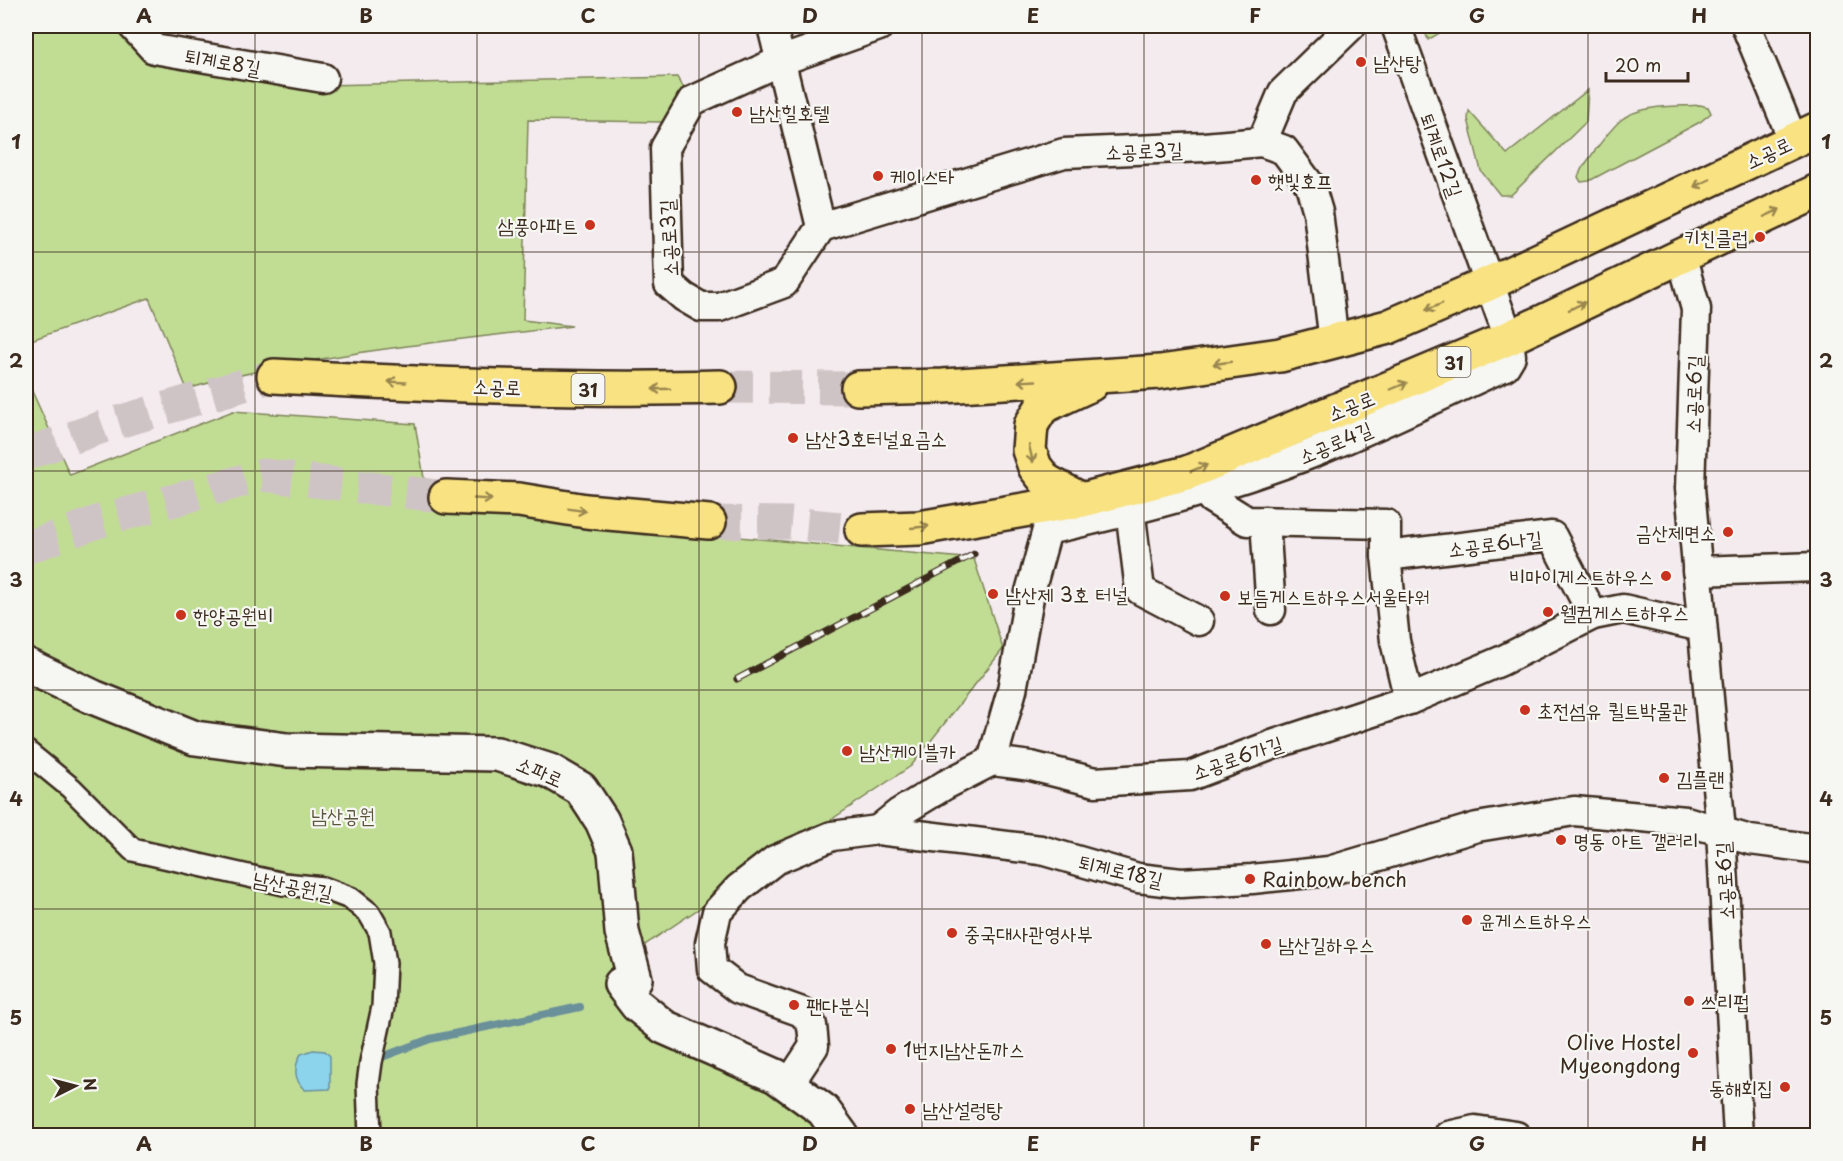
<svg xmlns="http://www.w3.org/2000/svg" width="1843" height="1161" viewBox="0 0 1843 1161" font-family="'Playpen Sans','Poor Story',sans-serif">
	<rect width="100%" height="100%" fill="#f4ebef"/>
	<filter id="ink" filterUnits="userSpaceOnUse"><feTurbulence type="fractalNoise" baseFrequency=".0167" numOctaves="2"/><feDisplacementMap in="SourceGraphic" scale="12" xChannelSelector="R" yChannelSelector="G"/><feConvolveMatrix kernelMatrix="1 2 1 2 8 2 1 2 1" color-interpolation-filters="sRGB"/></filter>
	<g filter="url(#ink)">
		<g fill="#c1dd94" stroke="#7e8459" stroke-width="1.5">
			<path d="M 26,26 L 119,26 L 144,55 L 324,85 L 677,77 L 686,91 L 663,122 L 528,120 L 523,320 L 572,326 C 443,342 312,353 187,389 L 149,298 L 26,342 Z"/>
			<path d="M 1423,26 L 1451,26 L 1428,40 Z"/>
			<path d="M 1588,90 L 1586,122 L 1511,195 L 1500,195 L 1481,171 L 1468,119 L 1469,111 L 1507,154 Z"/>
			<path d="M 1700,105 L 1708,107 L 1711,113 L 1700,122 L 1589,181 L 1581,182 L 1578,177 L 1582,168 C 1594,153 1606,133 1621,120 C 1641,104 1676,107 1700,105 Z"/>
			<path d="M 26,378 L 70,475 L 233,411 L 415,424 L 429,508 L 974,559 L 1003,649 L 911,766 L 630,955 L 621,984 L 842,1135 L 26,1135 Z"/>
		</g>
		<path fill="#8bd4ec" stroke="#6b909a" stroke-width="1.5" d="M 313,1050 L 325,1051 L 330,1056 L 330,1089 L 305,1090 C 293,1080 294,1066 301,1054 Z"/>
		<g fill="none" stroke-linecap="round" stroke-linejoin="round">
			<path stroke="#6b909a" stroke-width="8" d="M 374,1060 L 430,1039 L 580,1007"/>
			<g stroke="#cfc4c5" stroke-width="33" stroke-dasharray="33 16" stroke-linecap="butt">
				<path d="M 720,387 L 858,388"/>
				<path d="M 26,454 L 105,426 L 274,376"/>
				<path d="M 709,522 L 789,523 L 862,530"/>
				<path d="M 26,548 L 97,522 L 263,475 L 446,497"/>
			</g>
			<defs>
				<path id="pedestrian" d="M 26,751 L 71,788 L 133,850 L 284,884 L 323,888 L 350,898 L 369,913 L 380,932 L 385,963 L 383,1007 L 371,1062 L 368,1084 L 370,1136"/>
				<g id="minor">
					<path d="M 133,26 L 154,49 L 323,78"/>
					<path d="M 772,26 L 821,227 L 1064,153 L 1204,147 L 1262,142 L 1283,92 L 1351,26"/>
					<path d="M 1746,26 L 1793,140"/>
					<path d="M 1262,142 L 1284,150 L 1310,185 L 1318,212 L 1334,342"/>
					<path d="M 821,227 L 784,283 L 719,307 L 701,307 L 684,297 L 669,284 L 665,148 L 692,101 L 780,61 L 879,26"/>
					<path d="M 1681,255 L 1696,309 L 1690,488 L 1721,831 L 1738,1136"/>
					<path d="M 1204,490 L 1212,499 L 1247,521 L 1386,524 L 1386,556 L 1552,536 L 1593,615"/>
					<path d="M 1130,509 L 1140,590 L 1199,621"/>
					<path d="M 1265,521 L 1271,610"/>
					<path d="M 1386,556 L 1395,641 L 1409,700"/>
					<path d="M 1697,571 L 1818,567"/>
					<path d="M 992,761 L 1012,690 L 1030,592 L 1047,530 C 1134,511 1222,488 1305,456 C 1373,429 1439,396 1505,366 L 1511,356 L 1509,338 L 1396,26"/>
					<path d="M 878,830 L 899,813 L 945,785 L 992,761 L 1031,766 L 1095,782 L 1190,776 L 1272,745 L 1409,700 L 1501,661 L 1593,615 L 1623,609 L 1702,627"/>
					<path d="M 789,1084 L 814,1046 L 812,1025 L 802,1012 L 738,989 L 712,969 L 710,943 L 717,912 L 739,888 L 775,860 L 832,836 L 878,830 L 1041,850 L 1138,878 L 1181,883 L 1252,879 L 1329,871 L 1477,827 L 1574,811 L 1686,821 L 1750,840 L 1818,849"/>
					<path d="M 1448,1136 L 1475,1130 L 1516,1136"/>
				</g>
				<path id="tertiary" d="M 26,665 L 93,697 L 195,738 L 287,750 L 497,754 L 550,771 L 581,789 L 602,821 L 615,851 L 622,932 L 635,979 L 621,984 L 637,1005 L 664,1027 L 776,1076 L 823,1110 L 842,1136"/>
				<g id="primary">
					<path d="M 274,376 C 423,384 571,391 720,387"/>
					<path d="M 858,388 L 943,386 L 1160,372 L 1280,355 L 1388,327 L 1488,284 L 1818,129"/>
					<path d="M 446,497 L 519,500 L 586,511 L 709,522"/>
					<path d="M 1082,500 L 1046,481 L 1035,467 L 1029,450 L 1031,425 L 1042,407 L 1091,384"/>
					<path d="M 862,530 L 919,528 L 1082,500 L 1187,473 L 1509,338 L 1818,191"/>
				</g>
			</defs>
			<use href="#pedestrian" stroke="#3b2a1e" stroke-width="26"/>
			<use href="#minor" stroke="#3b2a1e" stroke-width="33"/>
			<use href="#tertiary" stroke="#3b2a1e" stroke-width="38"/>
			<use href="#primary" stroke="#3b2a1e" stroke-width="38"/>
			<use href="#pedestrian" stroke="#f6f6f2" stroke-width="21"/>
			<use href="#minor" stroke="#f6f6f2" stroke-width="28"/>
			<use href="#tertiary" stroke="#f6f6f2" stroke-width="33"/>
			<use href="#primary" stroke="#f8e281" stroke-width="33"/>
			<defs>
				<path id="rail" d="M 737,679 L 974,554"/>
			</defs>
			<use href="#rail" stroke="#3b2a1e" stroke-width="7"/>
			<use href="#rail" stroke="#f6f6f2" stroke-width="4.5" stroke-dasharray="14" stroke-linecap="butt"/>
		</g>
		<defs><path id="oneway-shaft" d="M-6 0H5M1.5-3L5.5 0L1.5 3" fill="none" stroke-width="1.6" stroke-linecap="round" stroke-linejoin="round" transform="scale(1.5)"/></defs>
		<g stroke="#9a8650">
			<use href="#oneway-shaft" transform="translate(1702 183) rotate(155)"/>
			<use href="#oneway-shaft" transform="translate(1772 213) rotate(-25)"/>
			<use href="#oneway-shaft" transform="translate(1577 306) rotate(-26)"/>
			<use href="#oneway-shaft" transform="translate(1434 307) rotate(157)"/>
			<use href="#oneway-shaft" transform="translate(1222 363) rotate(172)"/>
			<use href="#oneway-shaft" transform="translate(1027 381) rotate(177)"/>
			<use href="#oneway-shaft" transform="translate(397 382) rotate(-177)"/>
			<use href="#oneway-shaft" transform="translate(1399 386) rotate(-23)"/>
			<use href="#oneway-shaft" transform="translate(661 389) rotate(178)"/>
			<use href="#oneway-shaft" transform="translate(1031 454) rotate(77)"/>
			<use href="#oneway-shaft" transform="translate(1199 468) rotate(-22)"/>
			<use href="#oneway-shaft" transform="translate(483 499) rotate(3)"/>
			<use href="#oneway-shaft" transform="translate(577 510) rotate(9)"/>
			<use href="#oneway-shaft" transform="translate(920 527) rotate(-6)"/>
		</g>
	</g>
	<path fill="none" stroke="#3b2a1e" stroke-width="1.5" stroke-opacity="0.55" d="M 255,26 L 255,1136M 477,26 L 477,1136M 699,26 L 699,1136M 922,26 L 922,1136M 1144,26 L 1144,1136M 1366,26 L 1366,1136M 1588,26 L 1588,1136M 26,252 L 1818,252M 26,471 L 1818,471M 26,690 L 1818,690M 26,909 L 1818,909"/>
	<g fill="#c8321e" stroke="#f6f6f2" stroke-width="2">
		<circle cx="1361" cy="62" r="6"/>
		<circle cx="737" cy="112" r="6"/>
		<circle cx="878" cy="176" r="6"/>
		<circle cx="1256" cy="180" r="6"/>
		<circle cx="590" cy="225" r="6"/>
		<circle cx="1760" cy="237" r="6"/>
		<circle cx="793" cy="438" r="6"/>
		<circle cx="1728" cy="532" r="6"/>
		<circle cx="1666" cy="576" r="6"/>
		<circle cx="993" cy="594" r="6"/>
		<circle cx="1225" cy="596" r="6"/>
		<circle cx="1548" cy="612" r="6"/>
		<circle cx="181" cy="615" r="6"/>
		<circle cx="1525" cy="710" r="6"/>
		<circle cx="847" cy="751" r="6"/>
		<circle cx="1664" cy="778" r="6"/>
		<circle cx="1561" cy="840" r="6"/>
		<circle cx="1250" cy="879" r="6"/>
		<circle cx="1467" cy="920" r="6"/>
		<circle cx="952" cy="933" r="6"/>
		<circle cx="1266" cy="944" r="6"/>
		<circle cx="1689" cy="1001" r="6"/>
		<circle cx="794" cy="1005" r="6"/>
		<circle cx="891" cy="1049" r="6"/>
		<circle cx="1693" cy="1053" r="6"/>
		<circle cx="1785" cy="1087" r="6"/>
		<circle cx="910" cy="1109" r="6"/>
	</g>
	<g text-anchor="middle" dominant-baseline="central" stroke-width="4.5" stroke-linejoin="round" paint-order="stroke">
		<g fill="#f6f6f2" stroke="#73675e" stroke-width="1.5">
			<rect x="1437.5" y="347" width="33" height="30" rx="4.5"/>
			<rect x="571.5" y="374" width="33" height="30" rx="4.5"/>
		</g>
		<g font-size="18" font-weight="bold" fill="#3b2a1e">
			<text x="1454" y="362">31</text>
			<text x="588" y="389">31</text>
		</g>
		<g font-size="20" fill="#3b2a1e" stroke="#f6f6f2">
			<text transform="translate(223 61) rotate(10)">퇴계로8길</text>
			<text transform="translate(1144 150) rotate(-2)">소공로3길</text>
			<text transform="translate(1768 152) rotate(-25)">소공로</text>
			<text transform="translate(1442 155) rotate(70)">퇴계로12길</text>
			<text transform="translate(668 238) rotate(-93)">소공로3길</text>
			<text transform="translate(497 386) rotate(2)">소공로</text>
			<text transform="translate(1693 394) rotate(-88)">소공로6길</text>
			<text transform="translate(1351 405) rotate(-22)">소공로</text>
			<text transform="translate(1335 442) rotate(-23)">소공로4길</text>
			<text transform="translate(1495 543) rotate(-7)">소공로6나길</text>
			<text transform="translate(1237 757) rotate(-19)">소공로6가길</text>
			<text transform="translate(540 771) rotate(23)">소파로</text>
			<text transform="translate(1121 870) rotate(13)">퇴계로18길</text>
			<text transform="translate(1724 881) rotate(-93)">소공로6길</text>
			<text transform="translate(293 885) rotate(11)">남산공원길</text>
		</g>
		<g font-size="20" fill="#3b2a1e" stroke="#f6f6f2" text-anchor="start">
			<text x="1373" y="62">남산탕</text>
			<text x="749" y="112">남산힐호텔</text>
			<text x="890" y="176">케이스타</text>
			<text x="1268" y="180">햇빛호프</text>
			<text x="578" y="225" text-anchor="end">삼풍아파트</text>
			<text x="1748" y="237" text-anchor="end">키친클럽</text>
			<text x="805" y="438">남산3호터널요금소</text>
			<text x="1716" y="532" text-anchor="end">금산제면소</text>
			<text x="1654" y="576" text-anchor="end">비마이게스트하우스</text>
			<text x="1005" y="594">남산제 3호 터널</text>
			<text x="1237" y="596">보듬게스트하우스서울타워</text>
			<text x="1560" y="612">웰컴게스트하우스</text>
			<text x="193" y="615">한양공원비</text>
			<text x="1537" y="710">초전섬유 퀼트박물관</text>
			<text x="859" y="751">남산케이블카</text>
			<text x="1676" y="778">김플랜</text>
			<text x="1573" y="840">명동 아트 갤러리</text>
			<text x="1262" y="879">Rainbow bench</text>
			<text x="1479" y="920">윤게스트하우스</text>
			<text x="964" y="933">중국대사관영사부</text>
			<text x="1278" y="944">남산길하우스</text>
			<text x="1701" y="1001">쓰리펍</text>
			<text x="806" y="1005">팬다분식</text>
			<text x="1681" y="1042" text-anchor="end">Olive Hostel<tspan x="1681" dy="23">Myeongdong</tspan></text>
			<text x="903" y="1049">1번지남산돈까스</text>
			<text x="1773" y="1087" text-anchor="end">동해회집</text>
			<text x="922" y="1109">남산설렁탕</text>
		</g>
		<g font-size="20" fill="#5c573c" stroke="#f6f6f2">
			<text x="343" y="815">남산공원</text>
		</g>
	</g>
	<rect width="1843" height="1161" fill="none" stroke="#f6f6f2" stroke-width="66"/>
	<g transform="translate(75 1086) rotate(84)" stroke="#f6f6f2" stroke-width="4.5" paint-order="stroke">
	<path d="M0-4.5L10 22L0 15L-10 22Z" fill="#3b2a1e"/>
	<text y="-9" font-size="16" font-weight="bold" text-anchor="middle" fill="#3b2a1e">N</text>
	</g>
	<path d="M1606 72v9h82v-9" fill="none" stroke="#3b2a1e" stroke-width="3"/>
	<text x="1615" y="72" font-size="18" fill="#3b2a1e" stroke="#f6f6f2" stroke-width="4.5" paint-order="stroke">20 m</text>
	<rect x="33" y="33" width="1777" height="1095" fill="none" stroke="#3b2a1e" stroke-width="2"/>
	<g font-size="20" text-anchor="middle" font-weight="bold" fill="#3b2a1e">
		<text x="144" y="23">A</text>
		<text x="366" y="23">B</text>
		<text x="588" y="23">C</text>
		<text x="810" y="23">D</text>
		<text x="1033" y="23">E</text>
		<text x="1255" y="23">F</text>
		<text x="1477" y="23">G</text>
		<text x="1699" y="23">H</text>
		<text x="16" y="149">1</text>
		<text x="1826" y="149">1</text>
		<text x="16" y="368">2</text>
		<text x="1826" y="368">2</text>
		<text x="16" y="587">3</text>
		<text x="1826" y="587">3</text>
		<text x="16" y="806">4</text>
		<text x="1826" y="806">4</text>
		<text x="16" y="1025">5</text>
		<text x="1826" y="1025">5</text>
		<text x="144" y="1151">A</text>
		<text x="366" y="1151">B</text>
		<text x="588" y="1151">C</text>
		<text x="810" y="1151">D</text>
		<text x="1033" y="1151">E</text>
		<text x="1255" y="1151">F</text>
		<text x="1477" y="1151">G</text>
		<text x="1699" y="1151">H</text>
	</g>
</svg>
